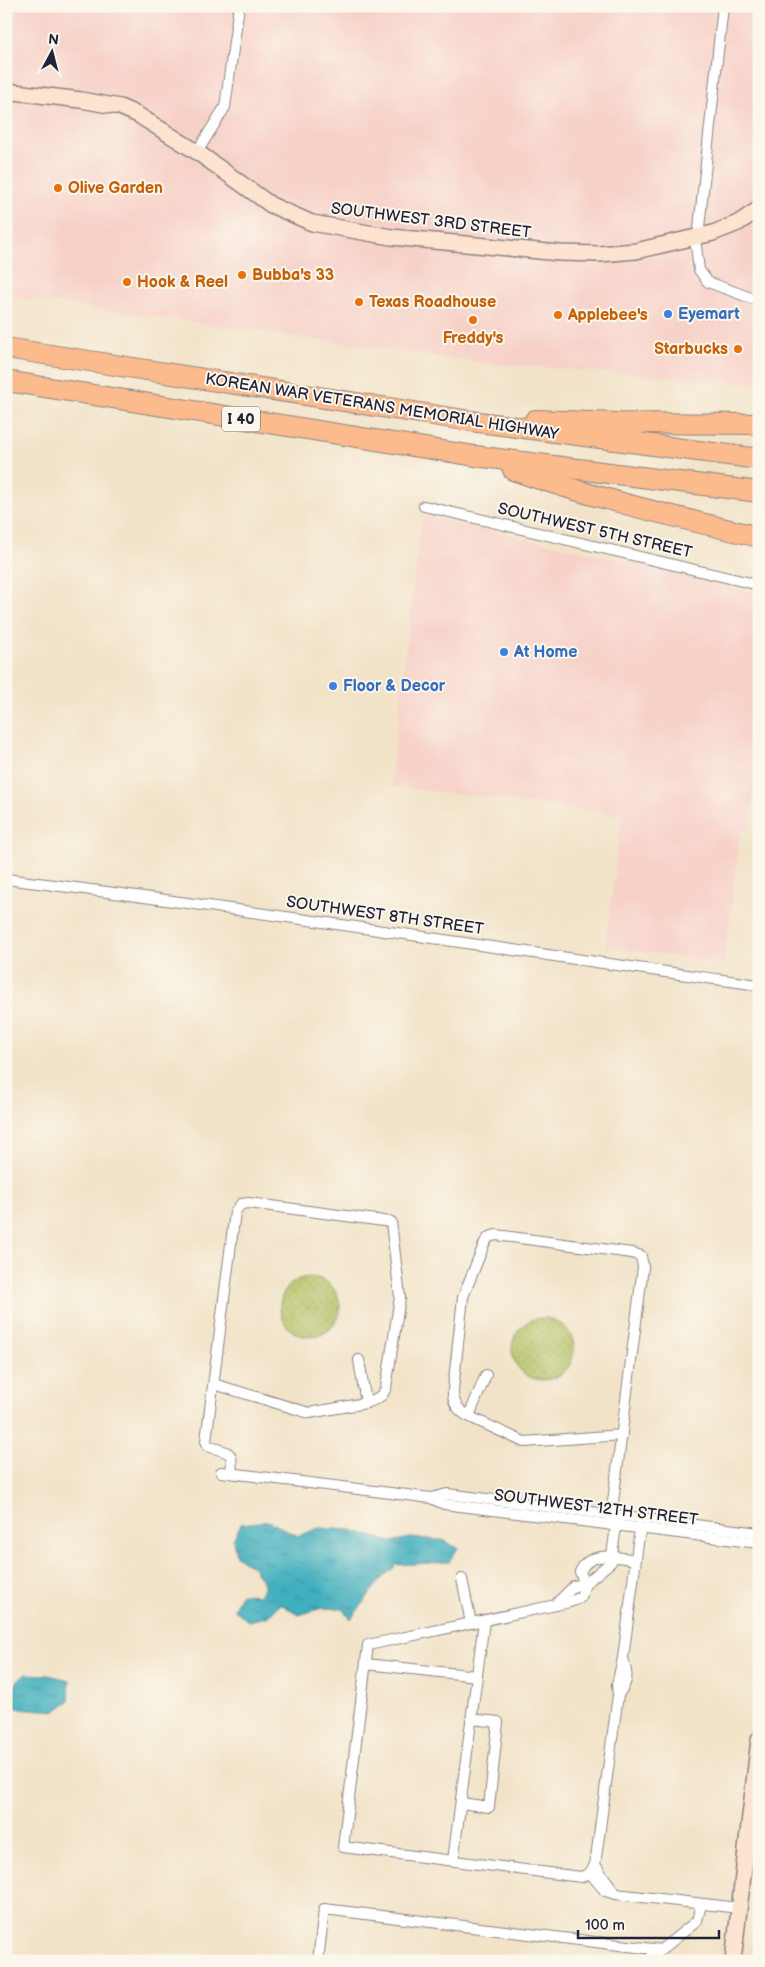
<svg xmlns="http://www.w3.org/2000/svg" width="765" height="1967" viewBox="0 0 765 1967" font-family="'Balsamiq Sans',sans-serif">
	<defs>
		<pattern id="grass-dots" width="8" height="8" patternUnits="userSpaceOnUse" patternTransform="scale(1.25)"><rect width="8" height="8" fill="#b0bd5e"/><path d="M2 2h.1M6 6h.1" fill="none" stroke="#97a253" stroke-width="1.8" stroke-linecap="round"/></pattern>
		<pattern id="water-ripples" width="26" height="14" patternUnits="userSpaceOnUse" patternTransform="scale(1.25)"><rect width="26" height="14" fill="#41afbe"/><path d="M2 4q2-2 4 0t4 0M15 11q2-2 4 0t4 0" fill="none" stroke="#368e9c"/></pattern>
	</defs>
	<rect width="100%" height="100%" fill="#fbf7ec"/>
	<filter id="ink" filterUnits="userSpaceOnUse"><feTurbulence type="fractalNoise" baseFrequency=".02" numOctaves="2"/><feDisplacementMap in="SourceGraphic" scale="10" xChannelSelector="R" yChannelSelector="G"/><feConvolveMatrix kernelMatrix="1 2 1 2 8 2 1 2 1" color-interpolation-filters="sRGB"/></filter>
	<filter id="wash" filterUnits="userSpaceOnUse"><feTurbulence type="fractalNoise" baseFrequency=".0096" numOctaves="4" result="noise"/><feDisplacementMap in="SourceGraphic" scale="20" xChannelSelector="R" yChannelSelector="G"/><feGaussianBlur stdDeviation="1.12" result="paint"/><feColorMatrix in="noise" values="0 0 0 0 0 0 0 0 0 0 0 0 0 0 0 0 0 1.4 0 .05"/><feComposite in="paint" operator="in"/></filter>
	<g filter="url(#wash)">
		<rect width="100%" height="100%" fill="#f2e3c8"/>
		<g fill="#f7d1c8">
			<path d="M 6,6 L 759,6 L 759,384 L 483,363 L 6,296 Z"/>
			<path d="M 422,515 L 693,576 L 759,594 L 759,745 L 749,831 L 741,831 L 724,962 L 605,947 L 622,815 L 390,786 Z"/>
			<path d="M 759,1882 L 759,1961 L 749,1961 Z"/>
		</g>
		<g fill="url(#grass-dots)" stroke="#69704c">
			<circle cx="310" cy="1307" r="30"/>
			<circle cx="543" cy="1349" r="31"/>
		</g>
		<g fill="url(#water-ripples)" stroke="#32687c">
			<path d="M 268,1521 L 298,1536 L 319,1528 L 350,1530 L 391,1542 L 410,1538 L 442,1540 L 458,1548 L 449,1562 L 397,1565 L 380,1580 L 351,1619 L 342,1609 L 322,1608 L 299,1615 L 281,1604 L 267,1617 L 248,1621 L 234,1609 L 241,1594 L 259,1595 L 265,1586 L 254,1568 L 236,1556 L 233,1539 L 241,1524 Z"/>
			<path d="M 25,1674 L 48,1675 L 70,1680 L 69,1701 L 56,1711 L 16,1708 C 15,1694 12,1682 25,1674 Z"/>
		</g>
	</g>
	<g filter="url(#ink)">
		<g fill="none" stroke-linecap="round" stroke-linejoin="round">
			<defs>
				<g id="minor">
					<path d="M 197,152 L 225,107 L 239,6"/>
					<path d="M 698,237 L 723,6"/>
					<path d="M 695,238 L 699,270 L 708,282 L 759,301"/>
					<path d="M 424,506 L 759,585"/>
					<path d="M 6,879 C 258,910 508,951 759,985"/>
					<path d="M 359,1360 L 366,1403"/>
					<path d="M 214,1384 L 309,1413 L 366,1403 L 376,1399 L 382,1395 L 386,1388 L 400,1297 L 391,1222 L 249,1203 L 241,1204 L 235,1212 L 206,1441 L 208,1446 C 228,1454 234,1448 231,1473"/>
					<path d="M 469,1416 L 486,1375"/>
					<path d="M 221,1472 L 431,1498 L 444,1504 L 759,1543"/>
					<path d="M 431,1498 L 447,1494 L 759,1533"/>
					<path d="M 610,1525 L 643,1267 L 641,1256 L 632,1253 L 496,1235 L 489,1237 L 485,1242 L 463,1297 L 453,1390 C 452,1402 457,1410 468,1416 L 524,1442 L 622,1435"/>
					<path d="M 636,1560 C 616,1557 589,1550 580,1572 L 585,1584 L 581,1597 L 570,1602 L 368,1645 L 343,1847 L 581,1877 L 590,1873 L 595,1865 L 618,1695 L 617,1685 L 623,1658 L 640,1528"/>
					<path d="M 462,1579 L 471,1623"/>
					<path d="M 555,1605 L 574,1586 L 585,1584 L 611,1562 L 617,1519"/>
					<path d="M 366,1664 L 477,1676"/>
					<path d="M 618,1695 C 629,1680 628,1676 623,1658"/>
					<path d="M 461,1803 L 489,1807 L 498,1722 L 471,1719"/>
					<path d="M 453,1861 L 484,1621"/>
					<path d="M 595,1865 L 616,1894"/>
					<path d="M 590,1873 L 605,1891 L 616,1894 L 739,1908"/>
					<path d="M 318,1961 L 324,1909 L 661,1950"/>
					<path d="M 647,1961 L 697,1921 L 701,1904"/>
				</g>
				<g id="secondary">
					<path d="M 6,91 L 81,100 L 120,107 L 138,115 L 197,152 L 271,205 L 312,223 L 391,237 L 560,253 L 599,254 L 636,251 L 713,233 L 738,223 L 759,209"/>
					<path d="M 733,1961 L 759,1739"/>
				</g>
				<g id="motorway">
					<path d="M 6,348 L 471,421 L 759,459"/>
					<path d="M 6,381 L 475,456 L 759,492"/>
					<path d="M 535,420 L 618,423 L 759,424"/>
					<path d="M 513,470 C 593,498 676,517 759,537"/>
				</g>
			</defs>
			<use href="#minor" stroke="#8a8282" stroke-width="12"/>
			<use href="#secondary" stroke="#8a8282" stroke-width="18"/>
			<use href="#motorway" stroke="#8a8282" stroke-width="22"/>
			<use href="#minor" stroke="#fff" stroke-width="10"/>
			<use href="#secondary" stroke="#fde4d1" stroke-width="15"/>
			<use href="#motorway" stroke="#fbbb8c" stroke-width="20"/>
		</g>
	</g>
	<g fill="#e8710a" stroke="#fbf7ec" stroke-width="2">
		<circle cx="58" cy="188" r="5"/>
		<circle cx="242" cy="275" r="5"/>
		<circle cx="127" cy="282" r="5"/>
		<circle cx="359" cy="302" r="5"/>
		<circle cx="558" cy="315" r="5"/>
		<circle cx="473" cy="320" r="5"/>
		<circle cx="738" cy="349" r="5"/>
	</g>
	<g fill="#3f7fe0" stroke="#fbf7ec" stroke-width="2">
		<circle cx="668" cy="314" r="5"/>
		<circle cx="504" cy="652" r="5"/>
		<circle cx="333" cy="686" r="5"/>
	</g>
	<g text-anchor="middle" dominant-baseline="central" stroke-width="4" stroke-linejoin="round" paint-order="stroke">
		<rect fill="#fbf7ec" stroke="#636270" stroke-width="1" x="222" y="406.5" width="38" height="25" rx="4"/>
		<g font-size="15" font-weight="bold" fill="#22223b">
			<text x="241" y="419">I 40</text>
		</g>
		<g font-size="16" font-weight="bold" fill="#c56008" stroke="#fbf7ec" text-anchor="start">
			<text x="68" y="188">Olive Garden</text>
			<text x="252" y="275">Bubba's 33</text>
			<text x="137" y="282">Hook &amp; Reel</text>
			<text x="369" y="302">Texas Roadhouse</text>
			<text x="568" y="315">Applebee's</text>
			<text x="473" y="338" text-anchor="middle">Freddy's</text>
			<text x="728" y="349" text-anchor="end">Starbucks</text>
		</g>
		<g font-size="16" fill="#22223b" stroke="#fbf7ec">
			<text transform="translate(431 221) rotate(7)">SOUTHWEST 3RD STREET</text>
			<text transform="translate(382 407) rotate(9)">KOREAN WAR VETERANS MEMORIAL HIGHWAY</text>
			<text transform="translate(595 531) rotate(13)">SOUTHWEST 5TH STREET</text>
			<text transform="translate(385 916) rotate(8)">SOUTHWEST 8TH STREET</text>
			<text transform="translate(596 1508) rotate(7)">SOUTHWEST 12TH STREET</text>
		</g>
		<g font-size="16" font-weight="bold" fill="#366cbe" stroke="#fbf7ec" text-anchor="start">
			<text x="678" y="314">Eyemart</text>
			<text x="514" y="652">At Home</text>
			<text x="343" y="686">Floor &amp; Decor</text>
		</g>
	</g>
	<rect width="765" height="1967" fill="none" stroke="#fbf7ec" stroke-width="25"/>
	<g transform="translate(52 52) rotate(7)" stroke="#fbf7ec" stroke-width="4" paint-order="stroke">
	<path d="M0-4L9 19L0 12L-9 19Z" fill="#22223b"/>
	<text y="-8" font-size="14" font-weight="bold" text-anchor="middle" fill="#22223b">N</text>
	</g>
	<path d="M578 1930v8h141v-8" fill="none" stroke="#22223b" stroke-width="2.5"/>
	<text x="585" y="1930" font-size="15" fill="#22223b" stroke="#fbf7ec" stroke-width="4" paint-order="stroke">100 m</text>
</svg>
